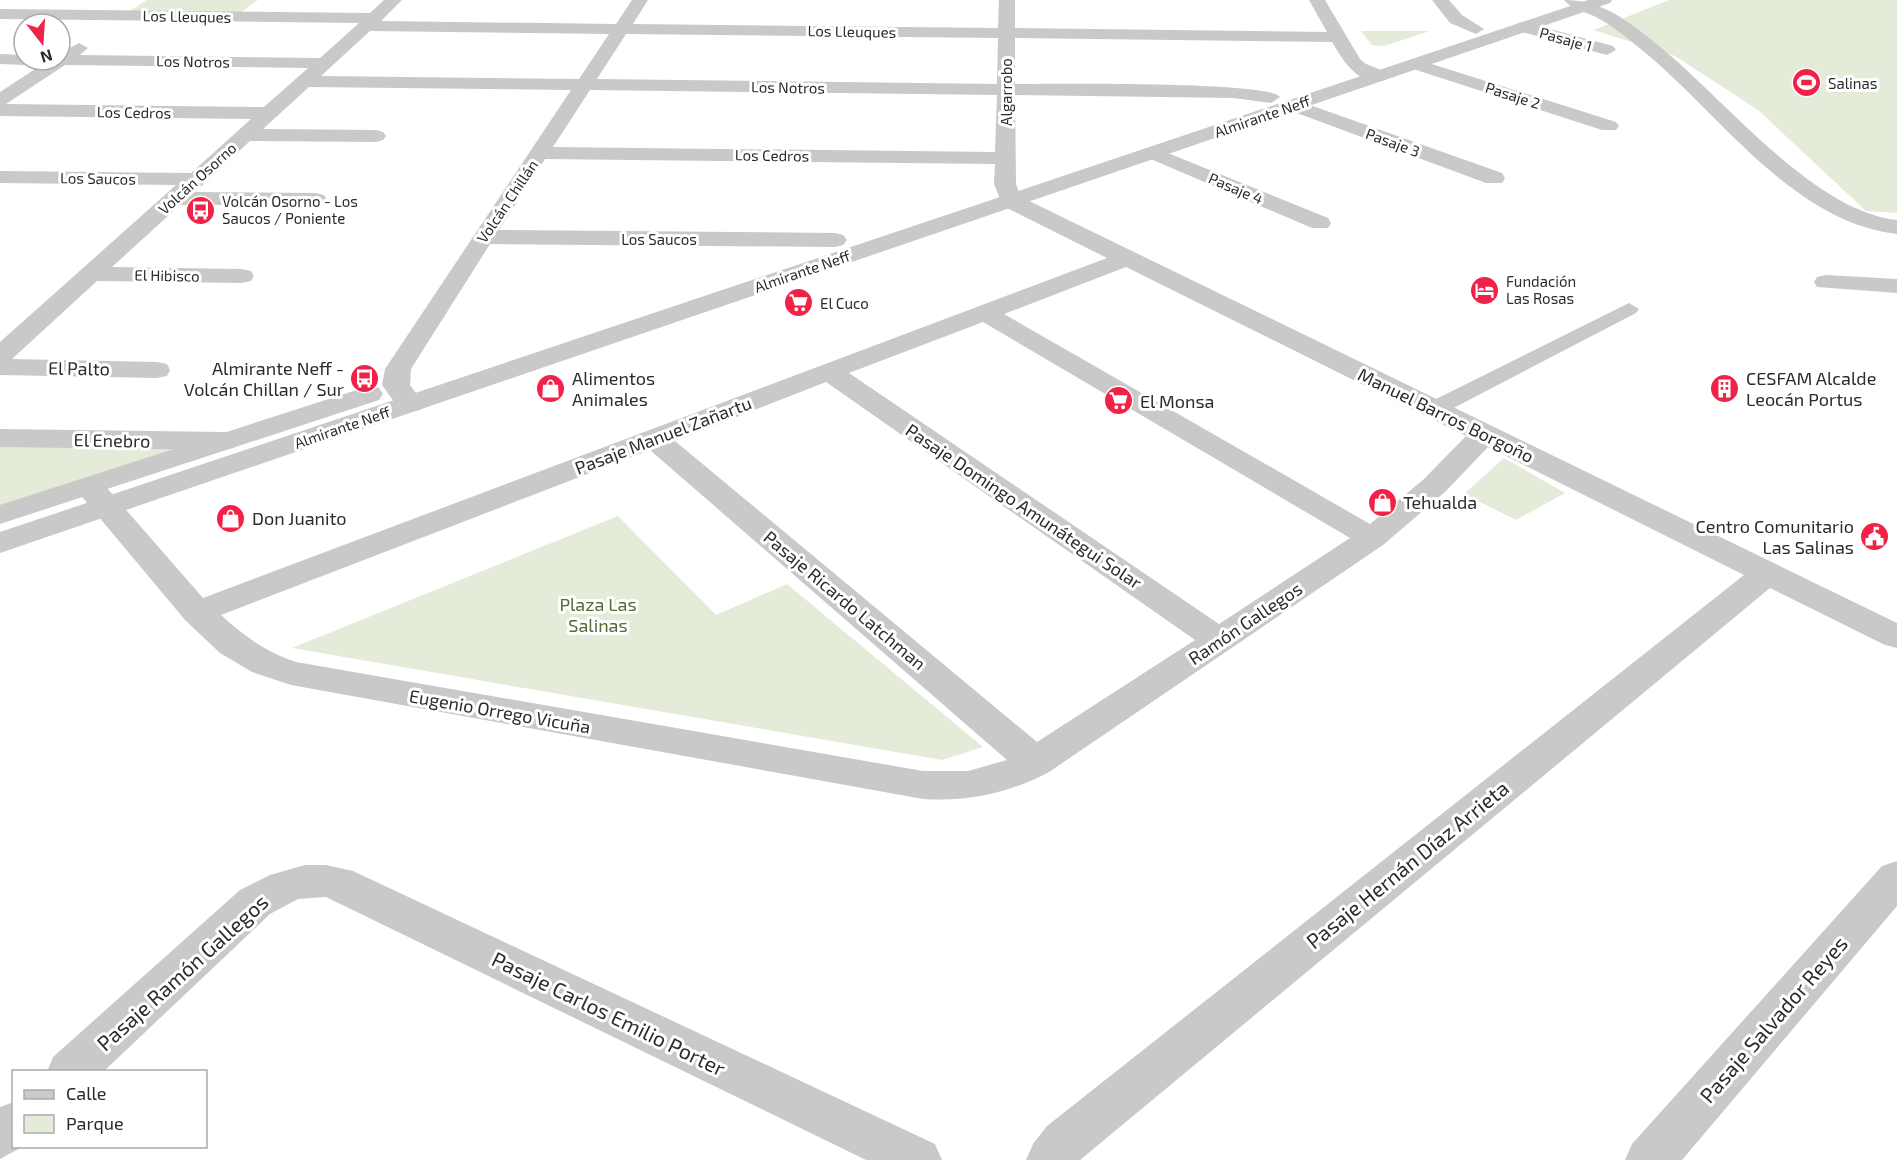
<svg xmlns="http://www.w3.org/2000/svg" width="1897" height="1160" viewBox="0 0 1897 1160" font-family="'Exo 2',sans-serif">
	<rect width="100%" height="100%" fill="#fff"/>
	<g fill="#e4ebd8">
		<path d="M 147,0 L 258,0 L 237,15 L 125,14 Z"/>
		<path d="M 1669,0 L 1897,0 L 1897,213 L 1866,211 L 1758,110 L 1675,56 L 1594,30 Z"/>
		<path d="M 1361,31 L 1430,31 L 1384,46 L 1372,45 Z"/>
		<path d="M 0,443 L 204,444 L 0,510 Z"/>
		<path d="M 1504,458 L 1565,493 L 1516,520 L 1464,494 Z"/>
		<path d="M 618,516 L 716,615 L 787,584 L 983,747 L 942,760 L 292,648 Z"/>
	</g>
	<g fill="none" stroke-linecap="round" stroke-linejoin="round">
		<path fill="#c9c9c9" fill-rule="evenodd" d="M 1629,303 L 1639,309 L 1636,313 L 1442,414 L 1426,414 L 1423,409 L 1426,404 Z"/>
		<g fill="#c9c9c9" fill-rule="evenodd">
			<path d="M 384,0 L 402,0 L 381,21 L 616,24 L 632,0 L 648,0 L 633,24 L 998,28 L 999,0 L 1015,0 L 1015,28 L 1327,32 L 1309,0 L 1325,0 L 1360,59 C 1368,68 1382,67 1389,76 L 1386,80 C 1359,87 1344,62 1332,42 L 1015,38 L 1015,84 C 1049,84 1269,81 1280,97 L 1271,103 L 1233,98 L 1015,95 L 1016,184 L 1021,197 L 1897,623 L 1897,648 L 1885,645 L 1770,588 L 1080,1160 L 1026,1160 L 1033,1144 L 1047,1126 L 1744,575 L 1488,447 L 1446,491 L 1383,545 L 1049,772 C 1009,793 968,802 923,799 L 291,685 L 252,672 L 220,653 L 185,620 L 78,492 L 74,486 L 78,480 L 89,477 L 100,480 L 203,598 L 1107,258 L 1003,206 L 994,184 L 995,164 L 545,159 L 499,230 L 835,233 L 843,235 L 847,240 L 843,245 L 835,247 L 490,244 L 411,369 L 410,385 L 424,404 L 420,410 L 410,412 L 400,410 L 382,385 L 385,369 L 571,90 L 309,87 L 263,129 L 376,130 L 383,132 L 386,136 L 383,140 L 376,142 L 250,141 L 195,192 L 316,193 L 324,195 L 327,200 L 324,205 L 180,205 L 112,267 L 242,269 L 251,271 L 254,276 L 251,281 L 242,283 L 97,281 L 12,359 L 157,362 L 167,364 L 170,370 L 167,376 L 157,378 L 0,375 L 0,342 L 176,185 L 0,183 L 0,171 L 191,173 L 251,119 L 0,116 L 0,92 L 49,60 L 60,60 L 60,53 L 79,43 L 88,48 L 80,55 L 320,58 L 359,23 L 0,19 L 0,9 L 370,13 ZM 370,31 L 609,34 L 579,79 L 321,76 ZM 626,34 L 998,38 L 997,84 L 597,79 ZM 65,65 L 308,68 L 264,107 L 6,104 ZM 590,90 L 997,95 L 995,152 L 553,147 ZM 1126,267 L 1466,436 L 1424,479 L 1370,524 L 1004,314 ZM 983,322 L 1350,538 L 1219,624 L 849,373 ZM 826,382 L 1195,640 L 1037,742 L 675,441 ZM 650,450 L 1007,760 L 968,771 L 923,771 L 296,662 C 266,652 244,636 221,615 Z"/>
			<path d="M 1432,0 L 1449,0 L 1462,15 L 1484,29 L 1476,34 L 1450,23 Z"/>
			<path d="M 1564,0 C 1599,0 1623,17 1649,38 C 1719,91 1809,210 1897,220 L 1897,234 C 1790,222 1717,109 1637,46 C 1624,35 1611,25 1596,17 C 1586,12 1571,9 1564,0 Z"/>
			<path d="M 1524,22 L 1613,46 L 1616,50 L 1607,55 L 1518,31 L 1516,27 L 1518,23 Z"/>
			<path d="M 0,54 L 24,55 L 24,60 L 33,60 L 24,65 L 0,64 Z"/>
			<path d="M 1416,59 L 1616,122 L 1619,126 L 1616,130 L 1602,130 L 1410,68 L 1407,64 Z"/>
			<path d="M 1293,99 L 1502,173 L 1505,178 L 1502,183 L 1486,183 L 1286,109 L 1283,105 Z"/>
			<path d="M 1153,147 L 1328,218 L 1331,223 L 1328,228 L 1312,228 L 1146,157 L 1143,153 L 1146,149 Z"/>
			<path d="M 1826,275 L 1897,279 L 1897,293 L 1817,287 L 1814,282 L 1817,277 Z"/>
			<path d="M 0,429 L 225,432 L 235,435 L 239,441 L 235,447 L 225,450 L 0,447 Z"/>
			<path d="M 1897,861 L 1897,906 L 1682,1160 L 1625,1160 L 1632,1144 L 1882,866 Z"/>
			<path d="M 305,865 L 326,865 L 353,871 L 935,1144 L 942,1160 L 866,1160 L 326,897 L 298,899 L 270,914 L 103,1072 L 47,1072 L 53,1057 L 240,890 L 270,875 Z"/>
			<path d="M 14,1102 L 14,1146 L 24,1146 L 0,1159 L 0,1107 Z"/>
		</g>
		<g fill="#c9c9c9" fill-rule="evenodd">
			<path d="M 1588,0 L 1612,0 L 1610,3 L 0,553 L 0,532 Z"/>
			<path d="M 369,386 L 379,388 L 383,394 L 379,400 L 0,524 L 0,505 Z"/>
		</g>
	</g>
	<defs>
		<symbol id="stadium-disc" viewBox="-11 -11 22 22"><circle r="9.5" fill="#f02247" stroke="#fff"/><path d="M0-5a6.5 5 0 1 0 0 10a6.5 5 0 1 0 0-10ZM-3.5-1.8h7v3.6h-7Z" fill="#fff"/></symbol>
		<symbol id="bus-disc" viewBox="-11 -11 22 22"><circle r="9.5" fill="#f02247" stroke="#fff"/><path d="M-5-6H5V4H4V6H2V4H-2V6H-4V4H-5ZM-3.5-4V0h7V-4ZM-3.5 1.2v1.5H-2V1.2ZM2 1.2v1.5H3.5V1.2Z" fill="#fff"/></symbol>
		<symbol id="hotel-disc" viewBox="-11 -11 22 22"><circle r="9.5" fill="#f02247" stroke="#fff"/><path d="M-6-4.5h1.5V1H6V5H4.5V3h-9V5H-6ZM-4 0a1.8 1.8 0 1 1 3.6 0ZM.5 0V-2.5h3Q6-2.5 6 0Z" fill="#fff"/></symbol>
		<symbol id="supermarket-disc" viewBox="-11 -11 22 22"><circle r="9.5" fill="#f02247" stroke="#fff"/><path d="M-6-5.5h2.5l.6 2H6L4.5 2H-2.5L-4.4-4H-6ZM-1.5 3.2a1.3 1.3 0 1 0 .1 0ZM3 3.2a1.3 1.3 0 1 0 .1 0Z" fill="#fff"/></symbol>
		<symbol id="shop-disc" viewBox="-11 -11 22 22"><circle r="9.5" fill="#f02247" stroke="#fff"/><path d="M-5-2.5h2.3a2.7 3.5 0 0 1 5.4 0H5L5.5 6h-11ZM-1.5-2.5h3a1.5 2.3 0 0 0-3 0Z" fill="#fff"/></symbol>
		<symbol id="building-disc" viewBox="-11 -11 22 22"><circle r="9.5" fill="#f02247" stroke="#fff"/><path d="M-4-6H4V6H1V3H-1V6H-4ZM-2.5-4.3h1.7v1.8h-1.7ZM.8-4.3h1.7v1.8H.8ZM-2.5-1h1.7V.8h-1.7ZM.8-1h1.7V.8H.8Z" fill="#fff"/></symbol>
		<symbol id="civic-disc" viewBox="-11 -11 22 22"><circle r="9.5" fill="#f02247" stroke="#fff"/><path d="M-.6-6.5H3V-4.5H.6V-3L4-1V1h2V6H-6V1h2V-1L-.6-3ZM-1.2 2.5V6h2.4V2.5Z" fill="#fff"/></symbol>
	</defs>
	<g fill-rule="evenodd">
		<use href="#stadium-disc" x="1790" y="66" width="33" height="33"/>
		<use href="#bus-disc" x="184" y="194" width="33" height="33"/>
		<use href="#hotel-disc" x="1468" y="274" width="33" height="33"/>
		<use href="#supermarket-disc" x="782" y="286" width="33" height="33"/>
		<use href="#bus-disc" x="348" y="362" width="33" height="33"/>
		<use href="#shop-disc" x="534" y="372" width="33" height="33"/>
		<use href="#building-disc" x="1708" y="372" width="33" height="33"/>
		<use href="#supermarket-disc" x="1102" y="384" width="33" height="33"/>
		<use href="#shop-disc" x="1366" y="486" width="33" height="33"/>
		<use href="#shop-disc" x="214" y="502" width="33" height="33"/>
		<use href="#civic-disc" x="1858" y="520" width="33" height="33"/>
	</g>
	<g text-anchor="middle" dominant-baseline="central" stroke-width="6" stroke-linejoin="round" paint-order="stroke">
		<g font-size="15" fill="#2c2c2c" stroke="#fff">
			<text transform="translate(187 16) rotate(1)">Los Lleuques</text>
			<text transform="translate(852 31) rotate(1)">Los Lleuques</text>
			<text transform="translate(1566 39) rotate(16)">Pasaje 1</text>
			<text transform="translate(193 61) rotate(1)">Los Notros</text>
			<text transform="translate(788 87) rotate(1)">Los Notros</text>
			<text transform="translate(1006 92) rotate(-90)">Algarrobo</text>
			<text transform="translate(1513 95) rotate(18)">Pasaje 2</text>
			<text transform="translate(134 112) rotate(1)">Los Cedros</text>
			<text transform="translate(1262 116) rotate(-19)">Almirante Neff</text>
			<text transform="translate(1393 142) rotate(20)">Pasaje 3</text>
			<text transform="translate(772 155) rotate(1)">Los Cedros</text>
			<text transform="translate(98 178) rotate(1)">Los Saucos</text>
			<text transform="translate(197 178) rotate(-42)">Volcán Osorno</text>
			<text transform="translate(1236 188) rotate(23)">Pasaje 4</text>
			<text transform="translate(507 201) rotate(-56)">Volcán Chillán</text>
			<text x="659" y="239">Los Saucos</text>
			<text transform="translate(802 271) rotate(-19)">Almirante Neff</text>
			<text transform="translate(167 275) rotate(1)">El Hibisco</text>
			<text transform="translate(342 427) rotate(-19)">Almirante Neff</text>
		</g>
		<g font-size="15" fill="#2c2c2c" stroke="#fff" text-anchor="start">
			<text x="1828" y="83">Salinas</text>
			<text x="222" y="201">Volcán Osorno - Los<tspan x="222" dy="17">Saucos / Poniente</tspan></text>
			<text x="1506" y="281">Fundación<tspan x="1506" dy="17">Las Rosas</tspan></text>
			<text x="820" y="303">El Cuco</text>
		</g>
		<g font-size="18" fill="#2c2c2c" stroke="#fff">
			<text transform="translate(79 368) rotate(1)">El Palto</text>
			<text transform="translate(1446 415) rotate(26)">Manuel Barros Borgoño</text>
			<text transform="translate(663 435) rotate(-21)">Pasaje Manuel Zañartu</text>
			<text transform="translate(112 440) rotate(1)">El Enebro</text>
			<text transform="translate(1024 506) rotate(34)">Pasaje Domingo Amunátegui Solar</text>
			<text transform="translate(845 600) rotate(40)">Pasaje Ricardo Latchman</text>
			<text transform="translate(1245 623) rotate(-34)">Ramón Gallegos</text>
			<text transform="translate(500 711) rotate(10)">Eugenio Orrego Vicuña</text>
		</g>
		<g font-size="18" fill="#2c2c2c" stroke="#fff" text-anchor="start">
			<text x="344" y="368" text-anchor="end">Almirante Neff -<tspan x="344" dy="21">Volcán Chillan / Sur</tspan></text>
			<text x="572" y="378">Alimentos<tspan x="572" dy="21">Animales</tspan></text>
			<text x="1746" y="378">CESFAM Alcalde<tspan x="1746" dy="21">Leocán Portus</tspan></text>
			<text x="1140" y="401">El Monsa</text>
			<text x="1403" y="502">Tehualda</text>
			<text x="252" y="518">Don Juanito</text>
			<text x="1854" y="526" text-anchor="end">Centro Comunitario<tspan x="1854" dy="21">Las Salinas</tspan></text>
		</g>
		<g font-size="18" fill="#546a37" stroke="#fff">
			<text x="598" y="604">Plaza Las<tspan x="598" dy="21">Salinas</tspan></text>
		</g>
		<g font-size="21" fill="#2c2c2c" stroke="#fff">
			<text transform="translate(1407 864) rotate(-39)">Pasaje Hernán Díaz Arrieta</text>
			<text transform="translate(182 972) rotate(-42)">Pasaje Ramón Gallegos</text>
			<text transform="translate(609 1013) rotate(26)">Pasaje Carlos Emilio Porter</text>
			<text transform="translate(1773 1019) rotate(-49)">Pasaje Salvador Reyes</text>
		</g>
	</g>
	<rect x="12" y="1070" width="195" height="78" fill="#ffffff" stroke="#ababab" stroke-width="1.5"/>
	<rect x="24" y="1090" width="30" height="9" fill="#c9c9c9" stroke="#ababab" stroke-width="1.5"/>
	<text x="66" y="1100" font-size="18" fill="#2c2c2c">Calle</text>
	<rect x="24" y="1115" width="30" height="18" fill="#e4ebd8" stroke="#ababab" stroke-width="1.5"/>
	<text x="66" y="1130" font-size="18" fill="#2c2c2c">Parque</text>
	<g transform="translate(42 42) rotate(163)"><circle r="28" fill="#ffffff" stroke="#ababab" stroke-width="1.5"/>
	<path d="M0-4.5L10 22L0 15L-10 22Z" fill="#f02247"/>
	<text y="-9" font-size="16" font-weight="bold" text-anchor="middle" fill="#2c2c2c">N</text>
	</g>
</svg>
